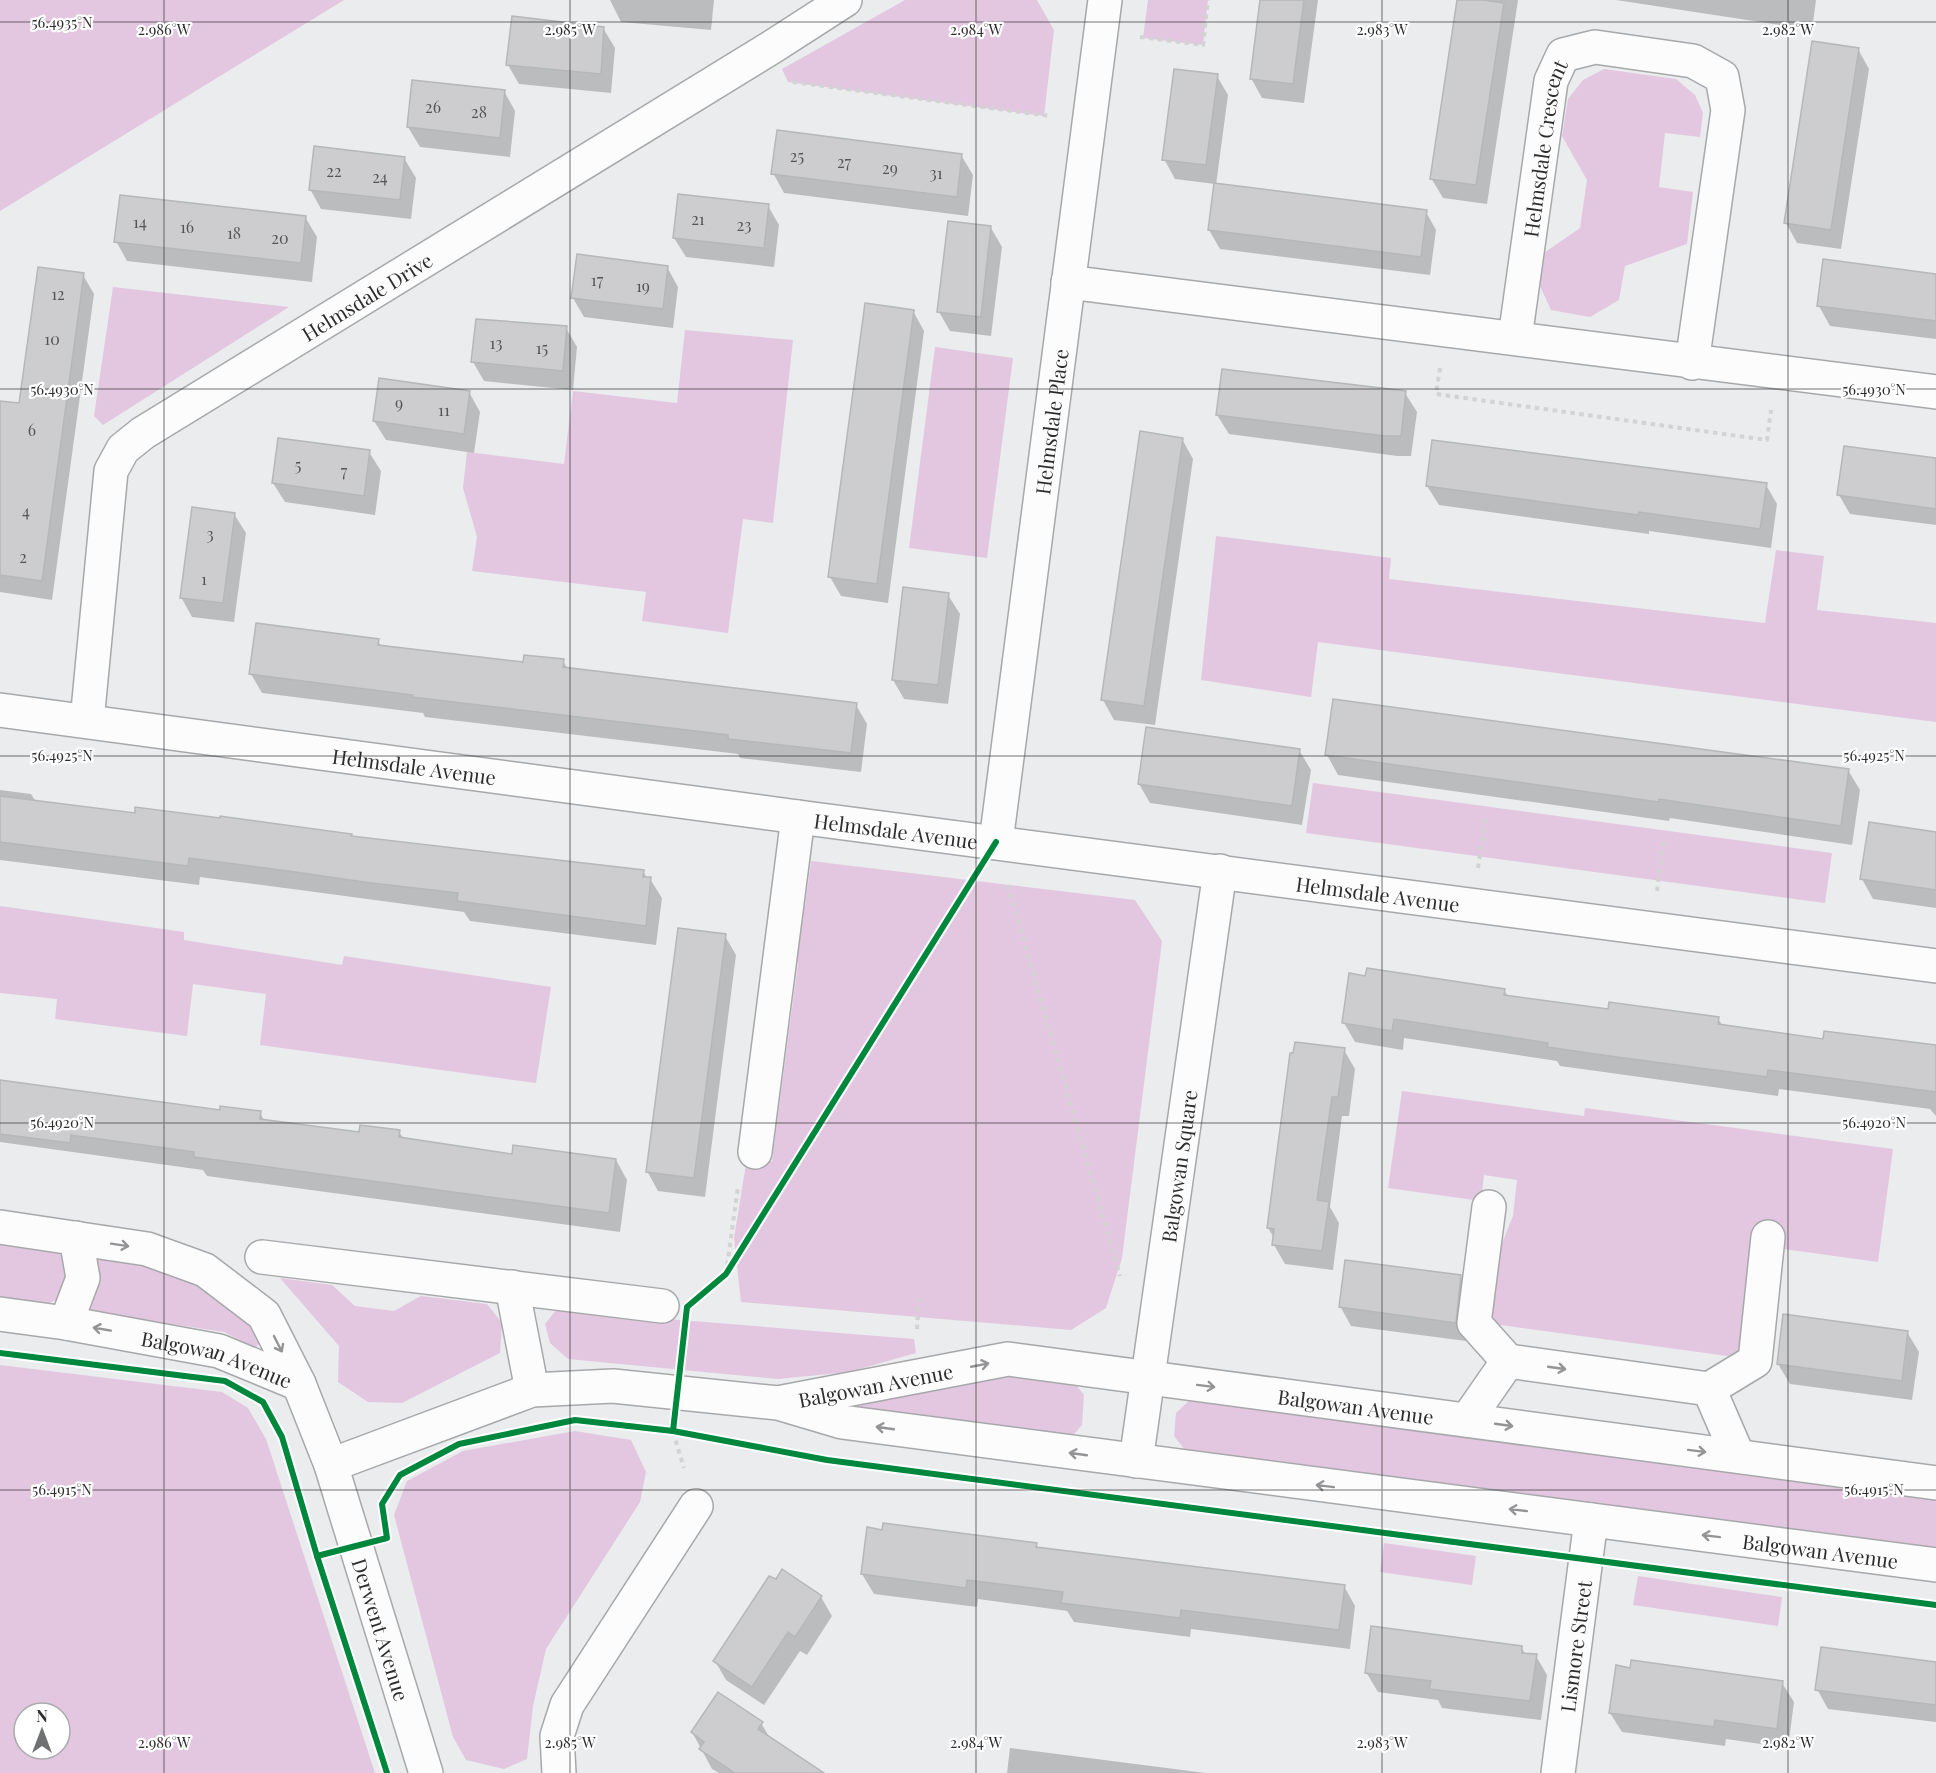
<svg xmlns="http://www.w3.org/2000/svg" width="1936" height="1773" viewBox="0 0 1936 1773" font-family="'Playfair Display',serif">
	<rect width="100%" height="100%" fill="#eaecee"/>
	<g fill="#e3c7e1" fill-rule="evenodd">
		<path d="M 0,0 L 344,0 L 0,211 Z"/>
		<path d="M 905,0 L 1037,0 L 1054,30 L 1044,116 L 788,82 L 782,69 Z"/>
		<path d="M 1148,0 L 1208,0 L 1203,45 L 1143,38 Z"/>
		<path d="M 1604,69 L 1676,79 L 1695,95 L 1703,113 L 1700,137 L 1665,133 L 1659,187 L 1693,192 L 1687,244 L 1625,266 L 1619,300 L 1590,317 L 1551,310 L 1539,284 L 1544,253 L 1580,228 L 1587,180 L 1562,136 L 1568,99 L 1583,80 Z"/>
		<path d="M 113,287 L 289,307 L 103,425 L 94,416 Z"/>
		<path d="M 685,330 L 793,340 L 773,523 L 743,519 L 728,633 L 642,621 L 646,592 L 472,571 L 477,537 L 463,488 L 467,452 L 564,464 L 573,391 L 677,403 Z"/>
		<path d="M 935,347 L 1013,358 L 987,558 L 909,548 Z"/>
		<path d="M 1216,536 L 1391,558 L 1389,579 L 1765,623 L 1776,550 L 1824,556 L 1817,610 L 1936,623 L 1936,722 L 1318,642 L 1311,697 L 1201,680 Z"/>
		<path d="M 1313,783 L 1832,853 L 1825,903 L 1306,833 Z"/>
		<path d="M 811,861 L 1135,900 L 1162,941 L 1122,1258 L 1106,1308 L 1071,1330 L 741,1302 L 734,1238 L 747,1158 L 772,1161 L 798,963 L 784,945 L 787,921 L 805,906 Z"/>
		<path d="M 0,906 L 184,932 L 184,940 L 342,965 L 344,956 L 551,987 L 536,1083 L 260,1045 L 266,994 L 193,984 L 187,1036 L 55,1019 L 57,999 L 0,993 Z"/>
		<path d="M 1402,1091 L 1584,1116 L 1585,1108 L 1893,1149 L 1878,1262 L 1768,1247 L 1742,1358 L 1485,1323 L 1492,1268 L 1513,1216 L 1517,1180 L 1484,1175 L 1481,1201 L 1388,1188 Z"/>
		<path d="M 0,1241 L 56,1249 L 68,1264 L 69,1283 L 59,1299 L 41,1306 L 0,1301 Z"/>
		<path d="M 95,1252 L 164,1265 L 217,1294 L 264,1339 L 255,1348 L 224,1332 L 87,1311 L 100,1279 Z"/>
		<path d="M 280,1278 L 332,1285 L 355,1306 L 394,1311 L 421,1296 L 487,1304 L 502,1323 L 500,1353 L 402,1403 L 368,1402 L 338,1382 L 339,1346 Z"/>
		<path d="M 556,1310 L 914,1339 L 916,1353 L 849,1372 L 778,1379 L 568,1359 L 550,1343 L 545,1324 Z"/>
		<path d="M 0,1365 L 222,1392 L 248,1408 L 266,1439 L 375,1773 L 0,1773 ZM 24,1713 L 60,1713 L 60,1749 L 24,1749 Z"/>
		<path d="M 977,1371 L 1073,1381 L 1084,1395 L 1082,1425 L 1069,1440 L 858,1414 L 862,1400 Z"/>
		<path d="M 1192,1398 L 1936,1495 L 1936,1555 L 1189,1455 L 1174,1436 L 1176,1413 Z"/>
		<path d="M 575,1431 L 631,1440 L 646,1472 L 640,1502 L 546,1649 L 533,1706 L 527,1759 L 504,1769 L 466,1760 L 453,1737 L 394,1515 L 407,1481 L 463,1451 Z"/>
		<path d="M 1384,1543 L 1476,1556 L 1472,1585 L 1380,1572 Z"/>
		<path d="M 1638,1576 L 1782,1597 L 1778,1626 L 1633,1605 Z"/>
	</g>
	<g fill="#0003">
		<path d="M 610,0 L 714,0 L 711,30 L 621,22 Z"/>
		<path d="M 1262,0 L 1318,0 L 1304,103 L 1262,98 L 1251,78 Z"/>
		<path d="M 1458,0 L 1518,0 L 1487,204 L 1443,198 L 1431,178 Z"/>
		<path d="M 1616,0 L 1816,0 L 1812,30 Z"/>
		<path d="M 603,28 L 615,48 L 611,93 L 519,84 L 508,65 Z"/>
		<path d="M 1858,49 L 1869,69 L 1841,249 L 1797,243 L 1786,223 Z"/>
		<path d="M 1217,76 L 1228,95 L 1216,185 L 1426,212 L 1436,230 L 1430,275 L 1220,249 L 1209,230 L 1215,184 L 1175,179 L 1164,159 Z"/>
		<path d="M 504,91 L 515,111 L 510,157 L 420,147 L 408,127 Z"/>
		<path d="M 961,155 L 973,175 L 968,216 L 784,193 L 773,173 Z"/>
		<path d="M 404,158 L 416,178 L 411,219 L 321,209 L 310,189 Z"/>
		<path d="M 768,206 L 779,225 L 774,267 L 686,257 L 674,238 Z"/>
		<path d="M 305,217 L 317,237 L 312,282 L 127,261 L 116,241 Z"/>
		<path d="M 991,228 L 1002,247 L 991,336 L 950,331 L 939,312 Z"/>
		<path d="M 667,267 L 678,287 L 673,328 L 584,317 L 573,298 Z"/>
		<path d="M 83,275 L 94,294 L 52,600 L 0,592 L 0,423 L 20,405 Z"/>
		<path d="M 1936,275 L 1936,339 L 1830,326 L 1819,306 Z"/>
		<path d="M 913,311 L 924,331 L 888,603 L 841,596 L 830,577 Z"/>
		<path d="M 566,328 L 577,347 L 573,390 L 484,381 L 473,362 Z"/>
		<path d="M 469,392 L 480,412 L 474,453 L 386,440 L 374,421 Z"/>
		<path d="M 1405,393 L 1417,412 L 1411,456 L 1397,456 L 1229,434 L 1217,415 Z"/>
		<path d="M 1182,439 L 1193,459 L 1155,725 L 1114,720 L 1103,700 Z"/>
		<path d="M 369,452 L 381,471 L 375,515 L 285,502 L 273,483 Z"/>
		<path d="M 1936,460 L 1936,525 L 1850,514 L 1839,495 Z"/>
		<path d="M 1766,485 L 1777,504 L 1771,548 L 1649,531 L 1649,534 L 1439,505 L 1427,486 Z"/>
		<path d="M 234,514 L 246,533 L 234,622 L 192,617 L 181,597 Z"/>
		<path d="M 948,595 L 960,614 L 948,704 L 904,699 L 893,680 Z"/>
		<path d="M 378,641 L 382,647 L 524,663 L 563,661 L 568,669 L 856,705 L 867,724 L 861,772 L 740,758 L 738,754 L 425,717 L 423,713 L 262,693 L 251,674 Z"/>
		<path d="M 1299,750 L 1311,770 L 1302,825 L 1150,803 L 1139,784 Z"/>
		<path d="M 1327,755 L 1848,770 L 1860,790 L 1852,845 L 1670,818 L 1669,821 L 1338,775 Z"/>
		<path d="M 0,790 L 31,794 L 36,802 L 136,815 L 351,835 L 352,838 L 643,871 L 647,878 L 650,879 L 662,898 L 656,945 L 470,921 L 464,912 L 300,890 L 200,877 L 199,885 L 0,860 Z"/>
		<path d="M 1936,834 L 1936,908 L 1873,899 L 1862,879 Z"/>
		<path d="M 725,936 L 736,955 L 705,1197 L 658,1191 L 647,1171 Z"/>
		<path d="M 1504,990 L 1508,997 L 1610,1011 L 1718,1019 L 1723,1026 L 1824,1041 L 1936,1047 L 1936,1116 L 1930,1109 L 1779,1089 L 1778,1096 L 1560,1066 L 1557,1061 L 1404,1038 L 1403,1050 L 1355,1042 L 1344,1023 Z"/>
		<path d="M 1344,1050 L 1355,1069 L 1349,1116 L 1342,1116 L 1330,1207 L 1339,1223 L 1333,1270 L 1285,1264 L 1274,1245 L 1274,1238 L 1268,1228 Z"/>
		<path d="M 0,1081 L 221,1112 L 260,1113 L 265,1122 L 360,1134 L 399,1132 L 404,1139 L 513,1156 L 616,1160 L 627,1180 L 620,1232 L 207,1176 L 203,1170 L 0,1142 Z"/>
		<path d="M 1460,1276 L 1472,1296 L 1466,1341 L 1351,1326 L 1340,1306 Z"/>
		<path d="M 1907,1332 L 1919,1352 L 1912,1400 L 1790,1384 L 1778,1364 Z"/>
		<path d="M 883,1531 L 1036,1544 L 1039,1549 L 1344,1586 L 1355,1606 L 1350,1649 L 1191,1629 L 1190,1637 L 1074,1622 L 1067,1611 L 978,1599 L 977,1607 L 874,1594 L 862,1574 Z"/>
		<path d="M 821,1597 L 832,1616 L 807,1655 L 800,1651 L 764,1705 L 726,1680 L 715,1661 Z"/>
		<path d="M 1521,1647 L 1526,1655 L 1536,1656 L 1547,1675 L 1541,1720 L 1442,1708 L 1438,1700 L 1378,1692 L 1366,1672 Z"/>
		<path d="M 1936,1663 L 1936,1722 L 1828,1709 L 1817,1689 Z"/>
		<path d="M 1782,1683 L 1794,1702 L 1788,1748 L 1726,1739 L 1725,1746 L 1622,1732 L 1610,1713 Z"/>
		<path d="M 761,1723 L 771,1740 L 810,1773 L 719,1773 L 712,1769 L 692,1732 Z"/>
		<path d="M 1010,1748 L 1206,1773 L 1007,1773 Z"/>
	</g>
	<g fill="#cdcdcf" stroke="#b6b7b8" stroke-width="1.5">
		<path d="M 1260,0 L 1304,0 L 1293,84 L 1250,79 Z"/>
		<path d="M 1457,0 L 1483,0 L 1504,3 L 1476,185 L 1430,179 Z"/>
		<path d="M 512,16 L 604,27 L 601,74 L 506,65 Z"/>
		<path d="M 1812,41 L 1859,48 L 1831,230 L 1784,223 Z"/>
		<path d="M 1174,69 L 1218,74 L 1206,165 L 1162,160 Z"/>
		<path d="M 412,80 L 505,90 L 500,138 L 407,127 Z"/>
		<path d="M 777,130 L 962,154 L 957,197 L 771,174 Z"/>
		<path d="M 314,146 L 405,157 L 400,200 L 309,190 Z"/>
		<path d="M 1214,183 L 1427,210 L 1421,257 L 1208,230 Z"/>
		<path d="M 678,194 L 769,204 L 764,248 L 673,238 Z"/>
		<path d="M 120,195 L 306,216 L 301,263 L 114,242 Z"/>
		<path d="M 948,221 L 991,226 L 981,317 L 937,312 Z"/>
		<path d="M 577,254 L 668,266 L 663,309 L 571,298 Z"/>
		<path d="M 1823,259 L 1936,274 L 1936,321 L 1817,306 Z"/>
		<path d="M 38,267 L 84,273 L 42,581 L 0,575 L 0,401 L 19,403 Z"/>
		<path d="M 865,303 L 914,310 L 877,584 L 828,577 Z"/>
		<path d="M 476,319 L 567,326 L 563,371 L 471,362 Z"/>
		<path d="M 1222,369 L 1406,391 L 1401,436 L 1385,436 L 1216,415 Z"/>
		<path d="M 379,378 L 470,391 L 464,434 L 373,421 Z"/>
		<path d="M 1140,431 L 1183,438 L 1144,706 L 1101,700 Z"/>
		<path d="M 278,438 L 370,450 L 364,496 L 272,483 Z"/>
		<path d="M 1432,440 L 1767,483 L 1760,529 L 1639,512 L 1638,515 L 1426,486 Z"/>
		<path d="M 1844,446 L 1936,458 L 1936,509 L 1837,495 Z"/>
		<path d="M 192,507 L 235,513 L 223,603 L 180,598 Z"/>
		<path d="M 903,587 L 949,593 L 938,685 L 892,680 Z"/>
		<path d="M 256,623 L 379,639 L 378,645 L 523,662 L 524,655 L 564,659 L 563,667 L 857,703 L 851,753 L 728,739 L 728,735 L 412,697 L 413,695 L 249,674 Z"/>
		<path d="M 1333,699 L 1849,769 L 1841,826 L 1659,799 L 1659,802 L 1325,755 Z"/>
		<path d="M 1146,727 L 1300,749 L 1292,806 L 1138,784 Z"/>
		<path d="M 0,796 L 135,813 L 135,807 L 220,818 L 220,816 L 352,834 L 351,836 L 644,870 L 643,877 L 651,877 L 646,926 L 457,901 L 458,893 L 371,883 L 288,871 L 189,858 L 188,866 L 0,842 Z"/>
		<path d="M 1869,822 L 1936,832 L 1936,890 L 1860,879 Z"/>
		<path d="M 678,928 L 726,934 L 694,1178 L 646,1172 Z"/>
		<path d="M 1367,968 L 1505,989 L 1504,995 L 1608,1009 L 1609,1002 L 1719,1017 L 1718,1024 L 1823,1039 L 1824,1031 L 1936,1045 L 1936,1092 L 1768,1070 L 1767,1077 L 1602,1055 L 1547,1047 L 1548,1043 L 1394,1019 L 1392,1031 L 1342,1023 L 1349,973 L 1365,976 Z"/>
		<path d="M 1295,1042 L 1345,1048 L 1338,1097 L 1332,1097 L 1317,1200 L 1329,1202 L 1322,1251 L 1272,1245 L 1274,1229 L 1267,1228 L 1290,1053 L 1293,1053 Z"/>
		<path d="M 0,1080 L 220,1110 L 220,1106 L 261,1111 L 260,1119 L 359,1132 L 360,1125 L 400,1130 L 399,1137 L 512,1154 L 513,1145 L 616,1159 L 609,1213 L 194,1157 L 194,1152 L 71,1135 L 70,1143 L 0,1134 Z"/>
		<path d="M 1345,1260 L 1461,1275 L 1456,1323 L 1339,1307 Z"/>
		<path d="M 1783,1314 L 1908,1331 L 1902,1381 L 1777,1364 Z"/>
		<path d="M 883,1523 L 1037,1543 L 1036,1547 L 1345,1585 L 1339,1630 L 1181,1610 L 1180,1618 L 1061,1603 L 1063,1592 L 967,1580 L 966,1588 L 861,1574 L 867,1527 L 882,1530 Z"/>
		<path d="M 782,1569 L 822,1596 L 795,1637 L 788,1632 L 752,1687 L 713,1661 L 769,1576 L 776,1579 Z"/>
		<path d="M 1371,1626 L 1522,1646 L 1522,1653 L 1537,1654 L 1530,1701 L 1429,1689 L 1431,1681 L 1365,1673 Z"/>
		<path d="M 1821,1647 L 1936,1662 L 1936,1705 L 1815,1690 Z"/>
		<path d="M 1631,1660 L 1783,1681 L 1777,1729 L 1715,1720 L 1714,1727 L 1609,1713 L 1616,1665 L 1630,1668 Z"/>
		<path d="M 718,1692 L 763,1722 L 758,1729 L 824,1773 L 735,1773 L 699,1749 L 704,1742 L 691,1732 Z"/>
	</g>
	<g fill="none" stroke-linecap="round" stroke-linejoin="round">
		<defs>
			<g id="minor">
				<path d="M 1068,282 L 1936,392"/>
				<path id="s1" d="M 1515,338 L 1551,81 L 1563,55 L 1595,47 L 1693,61 L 1722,77 L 1728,110 L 1692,363"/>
				<path id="s2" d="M 0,710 L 798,817 L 1936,966"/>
				<path id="s3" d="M 87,721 L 111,471 L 123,449 L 143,433 L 772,47 L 845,0"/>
				<path id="s4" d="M 996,842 L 1105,0"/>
				<path d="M 755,1152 L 798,817"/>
				<path d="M 1489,1207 L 1474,1323 L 1508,1361"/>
				<path id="s5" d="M 0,1227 L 147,1249 L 205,1270 L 264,1315 L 299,1384 L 331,1465 L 426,1773"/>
				<path d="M 262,1257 L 662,1306"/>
				<path d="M 512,1287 L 532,1390"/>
				<path id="s6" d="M 0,1314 L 66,1323 L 219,1351 L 299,1384"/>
				<path d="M 66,1323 L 83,1278 L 76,1238"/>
				<path d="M 1709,1389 L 1755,1361 L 1768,1237"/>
				<path id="s7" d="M 783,1402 L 1008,1359 L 1936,1483"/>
				<path d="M 1467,1420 L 1508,1361 L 1709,1389 L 1738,1456"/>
				<path id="s8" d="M 1136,1461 L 1220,871"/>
				<path id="s9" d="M 331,1465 L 532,1390 L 613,1386 L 778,1403 L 842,1422 L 1936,1565"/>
				<path d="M 559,1773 L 557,1736 L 567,1705 L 696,1506"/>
				<path id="s10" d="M 1558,1773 L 1591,1520"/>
			</g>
		</defs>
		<use href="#minor" stroke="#a7a8aa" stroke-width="36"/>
		<g stroke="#d3d3d4" stroke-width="4" stroke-dasharray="4.5 4.5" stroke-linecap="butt">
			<path d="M 1140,37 L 1203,45 L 1208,0"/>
			<path d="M 793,82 L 1050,116"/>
			<path d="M 1440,368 L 1436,394 L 1767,440 L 1771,410"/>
			<path d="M 1478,868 L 1486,815"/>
			<path d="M 1008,885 L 1120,1276"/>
			<path d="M 1657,891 L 1664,838"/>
			<path d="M 726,1274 L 738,1186"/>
			<path d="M 917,1329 L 919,1298"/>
			<path d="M 673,1432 L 684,1468"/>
		</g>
		<use href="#minor" stroke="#fcfcfc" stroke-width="33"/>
		<defs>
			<g id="cycleway">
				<path d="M 0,1353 L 225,1381 L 263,1402 L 282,1437 L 317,1556 L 387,1773"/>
				<path d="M 673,1431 L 687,1307 L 726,1274 L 996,842"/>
				<path d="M 317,1556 L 387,1538 L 382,1504 L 400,1475 L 459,1444 L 575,1420 L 673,1431 L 827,1460 L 1936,1605"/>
			</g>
		</defs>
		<use href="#cycleway" stroke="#fff" stroke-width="10"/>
		<use href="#cycleway" stroke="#00873e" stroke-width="6"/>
	</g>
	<defs><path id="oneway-shaft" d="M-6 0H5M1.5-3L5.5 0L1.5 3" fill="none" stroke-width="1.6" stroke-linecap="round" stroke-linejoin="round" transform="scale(1.5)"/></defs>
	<g stroke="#949496">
		<use href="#oneway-shaft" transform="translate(120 1245) rotate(9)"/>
		<use href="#oneway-shaft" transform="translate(102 1329) rotate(-170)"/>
		<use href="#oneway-shaft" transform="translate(278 1344) rotate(63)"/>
		<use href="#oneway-shaft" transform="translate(980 1365) rotate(-11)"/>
		<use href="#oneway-shaft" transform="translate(1557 1368) rotate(8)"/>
		<use href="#oneway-shaft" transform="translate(1206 1386) rotate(7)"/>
		<use href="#oneway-shaft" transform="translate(1504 1425) rotate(8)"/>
		<use href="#oneway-shaft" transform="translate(885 1428) rotate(-172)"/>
		<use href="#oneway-shaft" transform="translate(1697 1451) rotate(7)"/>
		<use href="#oneway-shaft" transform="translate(1078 1454) rotate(-172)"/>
		<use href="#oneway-shaft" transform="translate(1325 1486) rotate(-173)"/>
		<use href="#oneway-shaft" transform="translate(1518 1510) rotate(-173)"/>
		<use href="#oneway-shaft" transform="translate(1711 1536) rotate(-173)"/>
	</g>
	<path fill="none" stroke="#2d2d2f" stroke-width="1.5" stroke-opacity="0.45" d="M 164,0 L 164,1773M 570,0 L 570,1773M 976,0 L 976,1773M 1382,0 L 1382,1773M 1788,0 L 1788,1773M 0,22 L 1936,22M 0,389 L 1936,389M 0,756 L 1936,756M 0,1123 L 1936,1123M 0,1490 L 1936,1490"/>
	<g text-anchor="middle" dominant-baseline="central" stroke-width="4.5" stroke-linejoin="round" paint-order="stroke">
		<g font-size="16" fill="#555557">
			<text x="433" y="106">26</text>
			<text x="479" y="111">28</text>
			<text x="797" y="155">25</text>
			<text x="844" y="161">27</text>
			<text x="890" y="167">29</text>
			<text x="334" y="170">22</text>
			<text x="936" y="172">31</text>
			<text x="380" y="176">24</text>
			<text x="698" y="218">21</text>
			<text x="140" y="221">14</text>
			<text x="744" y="224">23</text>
			<text x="187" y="226">16</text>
			<text x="234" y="232">18</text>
			<text x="280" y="237">20</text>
			<text x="597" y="279">17</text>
			<text x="643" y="285">19</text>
			<text x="58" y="293">12</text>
			<text x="52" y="338">10</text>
			<text x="496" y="342">13</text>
			<text x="542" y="347">15</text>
			<text x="399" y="402">9</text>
			<text x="444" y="409">11</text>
			<text x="32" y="429">6</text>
			<text x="298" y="464">5</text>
			<text x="344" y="470">7</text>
			<text x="26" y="510">4</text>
			<text x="210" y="533">3</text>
			<text x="23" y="556">2</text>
			<text x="204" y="578">1</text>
		</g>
		<g font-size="20" fill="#2d2d2f" stroke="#fff">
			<text stroke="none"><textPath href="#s1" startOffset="192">Helmsdale Crescent</textPath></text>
			<text stroke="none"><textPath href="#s3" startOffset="564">Helmsdale Drive</textPath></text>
			<text stroke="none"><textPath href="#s4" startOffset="424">Helmsdale Place</textPath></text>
			<text stroke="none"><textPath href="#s2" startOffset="418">Helmsdale Avenue</textPath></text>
			<text stroke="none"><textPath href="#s2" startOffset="904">Helmsdale Avenue</textPath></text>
			<text stroke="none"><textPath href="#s2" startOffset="1390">Helmsdale Avenue</textPath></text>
			<text stroke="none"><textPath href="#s8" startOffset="298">Balgowan Square</textPath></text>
			<text stroke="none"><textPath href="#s6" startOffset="222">Balgowan Avenue</textPath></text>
			<text stroke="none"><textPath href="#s7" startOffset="94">Balgowan Avenue</textPath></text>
			<text stroke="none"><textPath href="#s7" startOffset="580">Balgowan Avenue</textPath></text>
			<text stroke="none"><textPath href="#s9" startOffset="1515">Balgowan Avenue</textPath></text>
			<text stroke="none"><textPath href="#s5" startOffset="621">Derwent Avenue</textPath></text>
			<text stroke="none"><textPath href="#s10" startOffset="128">Lismore Street</textPath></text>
		</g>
	</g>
	<g font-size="15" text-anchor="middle" fill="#2d2d2f" stroke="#fff" stroke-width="4.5" stroke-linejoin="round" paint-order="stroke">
		<text x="62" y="28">56.4935°N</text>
		<text x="164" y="35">2.986°W</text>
		<text x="570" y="35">2.985°W</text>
		<text x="976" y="35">2.984°W</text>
		<text x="1382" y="35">2.983°W</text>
		<text x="1788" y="35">2.982°W</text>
		<text x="62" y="395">56.4930°N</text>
		<text x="1874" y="395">56.4930°N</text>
		<text x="62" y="761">56.4925°N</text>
		<text x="1874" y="761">56.4925°N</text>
		<text x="62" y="1128">56.4920°N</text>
		<text x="1874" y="1128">56.4920°N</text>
		<text x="62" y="1495">56.4915°N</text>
		<text x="1874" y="1495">56.4915°N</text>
		<text x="164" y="1748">2.986°W</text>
		<text x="570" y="1748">2.985°W</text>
		<text x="976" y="1748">2.984°W</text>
		<text x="1382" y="1748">2.983°W</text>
		<text x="1788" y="1748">2.982°W</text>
	</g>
	<g transform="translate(42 1731)"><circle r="28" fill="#ffffff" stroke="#ababac" stroke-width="1.5"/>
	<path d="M0-4.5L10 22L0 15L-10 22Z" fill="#6f7072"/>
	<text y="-9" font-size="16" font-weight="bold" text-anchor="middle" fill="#2d2d2f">N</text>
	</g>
</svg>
